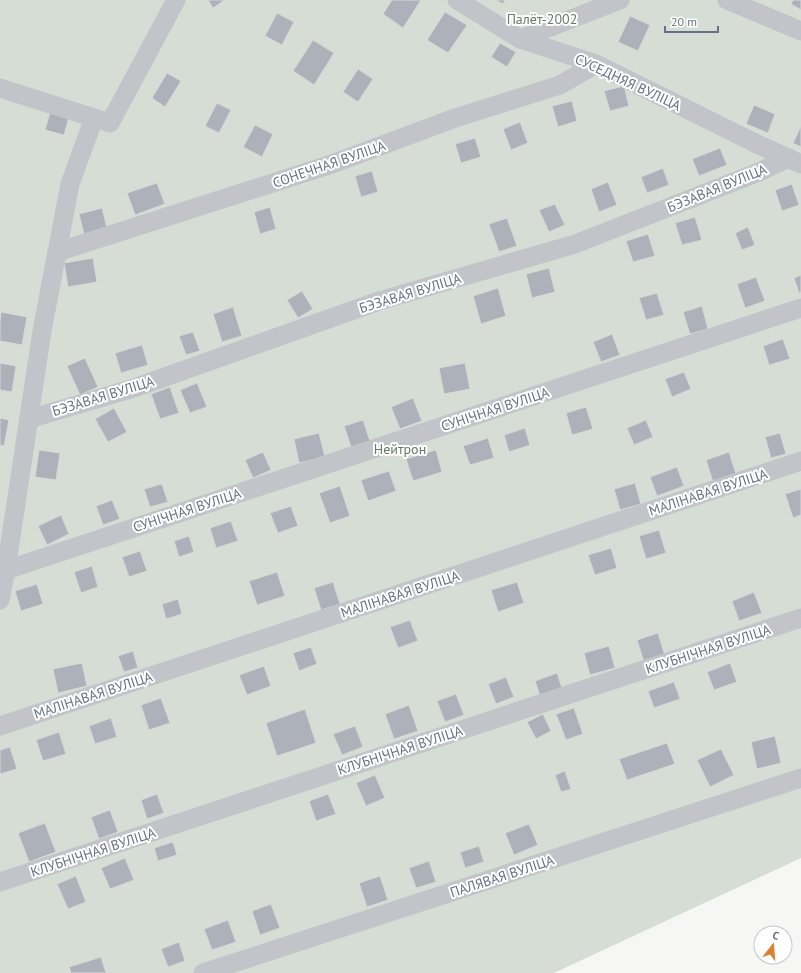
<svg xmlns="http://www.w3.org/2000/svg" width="801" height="973" viewBox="0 0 801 973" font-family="'PT Sans',sans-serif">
	<rect width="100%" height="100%" fill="#f6f7f4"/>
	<path fill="#d6ddd5" d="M 0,0 L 801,0 L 801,858 L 554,973 L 0,973 Z"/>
	<g fill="#adb1b9" stroke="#d8d8d6">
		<path d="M 208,0 L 225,0 L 213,8 Z"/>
		<path d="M 392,0 L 421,0 L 403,28 L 383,14 Z"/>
		<path d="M 496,0 L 505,0 L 503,4 Z"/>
		<path d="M 793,0 L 801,0 L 801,10 L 791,4 Z"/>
		<path d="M 445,12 L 467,25 L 448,53 L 427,40 Z"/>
		<path d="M 277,13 L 294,22 L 282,45 L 265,36 Z"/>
		<path d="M 630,16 L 650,25 L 638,51 L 618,42 Z"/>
		<path d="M 313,40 L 334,53 L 314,85 L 293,71 Z"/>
		<path d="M 500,43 L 516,52 L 507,67 L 491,57 Z"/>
		<path d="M 358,69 L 373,79 L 358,102 L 343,92 Z"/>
		<path d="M 167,73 L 181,81 L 165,107 L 152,98 Z"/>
		<path d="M 624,86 L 629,106 L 610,111 L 604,91 Z"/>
		<path d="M 572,101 L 577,121 L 558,127 L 552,106 Z"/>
		<path d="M 217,103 L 231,110 L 219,133 L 205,126 Z"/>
		<path d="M 754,105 L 775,114 L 768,133 L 746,124 Z"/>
		<path d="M 50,112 L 69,117 L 64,135 L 45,130 Z"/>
		<path d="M 520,122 L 528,143 L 511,150 L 503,129 Z"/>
		<path d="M 255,125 L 273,134 L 262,157 L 243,147 Z"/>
		<path d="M 801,126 L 801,147 L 793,143 Z"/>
		<path d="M 475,138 L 481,157 L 461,163 L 455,144 Z"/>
		<path d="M 720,148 L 727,165 L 699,176 L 692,159 Z"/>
		<path d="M 663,168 L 669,185 L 647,193 L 641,177 Z"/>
		<path d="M 372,171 L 378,192 L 361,197 L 355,176 Z"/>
		<path d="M 608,182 L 617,205 L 599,212 L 591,189 Z"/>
		<path d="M 157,183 L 165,204 L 135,215 L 127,193 Z"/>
		<path d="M 792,184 L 799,205 L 782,211 L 775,190 Z"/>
		<path d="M 555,204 L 565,225 L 549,232 L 539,210 Z"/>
		<path d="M 270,207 L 276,229 L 260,234 L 254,212 Z"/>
		<path d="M 102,208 L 107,228 L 84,234 L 79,214 Z"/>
		<path d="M 695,217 L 702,240 L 682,245 L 675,223 Z"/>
		<path d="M 507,218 L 517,246 L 499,252 L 489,224 Z"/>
		<path d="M 748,227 L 755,245 L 742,250 L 735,233 Z"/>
		<path d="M 648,234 L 655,256 L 633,262 L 626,241 Z"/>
		<path d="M 93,258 L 97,282 L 68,287 L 64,263 Z"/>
		<path d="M 549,268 L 555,292 L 532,298 L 526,274 Z"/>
		<path d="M 801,275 L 801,292 L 799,293 L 794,278 Z"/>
		<path d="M 756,277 L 765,301 L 745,308 L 737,284 Z"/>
		<path d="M 498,288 L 506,316 L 481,324 L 473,296 Z"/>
		<path d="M 302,291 L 313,309 L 298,318 L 287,300 Z"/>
		<path d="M 657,293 L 664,315 L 646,320 L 639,298 Z"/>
		<path d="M 702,306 L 708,329 L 690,334 L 683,312 Z"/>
		<path d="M 233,307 L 242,336 L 222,342 L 213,314 Z"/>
		<path d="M 1,312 L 27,317 L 22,345 L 0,341 L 0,321 Z"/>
		<path d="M 193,332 L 200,351 L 186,355 L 179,336 Z"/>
		<path d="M 612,334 L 620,355 L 601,362 L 593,342 Z"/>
		<path d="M 783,339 L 790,359 L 769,365 L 763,346 Z"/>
		<path d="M 142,345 L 148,365 L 121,373 L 115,353 Z"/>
		<path d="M 85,358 L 98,387 L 80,395 L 67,366 Z"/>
		<path d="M 0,363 L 16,366 L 12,392 L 0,390 Z"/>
		<path d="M 465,363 L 470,389 L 444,394 L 439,368 Z"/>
		<path d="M 684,372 L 691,389 L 672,397 L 665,379 Z"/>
		<path d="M 197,383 L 207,407 L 190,413 L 180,390 Z"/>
		<path d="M 170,387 L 179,413 L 160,419 L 151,394 Z"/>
		<path d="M 413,398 L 422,421 L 400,429 L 391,407 Z"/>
		<path d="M 586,407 L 593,429 L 572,435 L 566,413 Z"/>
		<path d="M 114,408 L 127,432 L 108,442 L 95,419 Z"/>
		<path d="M 0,418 L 9,420 L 4,446 L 0,445 Z"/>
		<path d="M 363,420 L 370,441 L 351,447 L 344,426 Z"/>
		<path d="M 646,420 L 653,437 L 634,445 L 627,428 Z"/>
		<path d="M 525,428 L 530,445 L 509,452 L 504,435 Z"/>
		<path d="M 319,433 L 325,457 L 299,463 L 294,439 Z"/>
		<path d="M 780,433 L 786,454 L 771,458 L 765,437 Z"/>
		<path d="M 488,438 L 494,458 L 470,465 L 463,446 Z"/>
		<path d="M 39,450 L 60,453 L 56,480 L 35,477 Z"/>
		<path d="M 436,450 L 442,472 L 413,481 L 406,459 Z"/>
		<path d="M 263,452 L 271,470 L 253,478 L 245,460 Z"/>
		<path d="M 729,452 L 736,474 L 713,482 L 706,460 Z"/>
		<path d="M 677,467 L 684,486 L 657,496 L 650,477 Z"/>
		<path d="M 389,471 L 396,491 L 368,501 L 361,480 Z"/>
		<path d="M 635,483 L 641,504 L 620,510 L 614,489 Z"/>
		<path d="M 162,484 L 168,502 L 150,507 L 144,489 Z"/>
		<path d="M 340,486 L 350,516 L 330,523 L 319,493 Z"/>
		<path d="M 801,489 L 801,515 L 793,518 L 785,494 Z"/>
		<path d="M 112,500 L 120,519 L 103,525 L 96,506 Z"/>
		<path d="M 291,506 L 298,526 L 278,533 L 270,513 Z"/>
		<path d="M 61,515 L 69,534 L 47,545 L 38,526 Z"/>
		<path d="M 231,521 L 238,541 L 216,548 L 210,528 Z"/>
		<path d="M 659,530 L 666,553 L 646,559 L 639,536 Z"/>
		<path d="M 189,536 L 194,552 L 179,557 L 174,541 Z"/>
		<path d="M 611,548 L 617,568 L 595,575 L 588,555 Z"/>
		<path d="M 140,551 L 147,571 L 129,577 L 122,557 Z"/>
		<path d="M 92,566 L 98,587 L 81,593 L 74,572 Z"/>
		<path d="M 277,572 L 285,596 L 257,605 L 249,581 Z"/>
		<path d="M 333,582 L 340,604 L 321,610 L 314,588 Z"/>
		<path d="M 517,582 L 524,603 L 498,612 L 491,590 Z"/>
		<path d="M 37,584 L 43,604 L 21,611 L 15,591 Z"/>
		<path d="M 754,592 L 762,613 L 739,621 L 732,601 Z"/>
		<path d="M 178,599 L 182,614 L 166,619 L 162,604 Z"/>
		<path d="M 410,620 L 418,641 L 398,648 L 390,627 Z"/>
		<path d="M 658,633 L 665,656 L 644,662 L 637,640 Z"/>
		<path d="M 609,646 L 615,668 L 590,675 L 584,653 Z"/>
		<path d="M 311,647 L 317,664 L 299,671 L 293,653 Z"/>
		<path d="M 133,651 L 138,668 L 124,672 L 118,656 Z"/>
		<path d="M 82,663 L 87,686 L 58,693 L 53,669 Z"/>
		<path d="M 730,663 L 737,682 L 714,690 L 707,672 Z"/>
		<path d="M 264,666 L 271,686 L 247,695 L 239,675 Z"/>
		<path d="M 557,673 L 562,688 L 540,696 L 535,681 Z"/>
		<path d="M 506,677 L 514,697 L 496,704 L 488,684 Z"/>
		<path d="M 674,682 L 680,699 L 654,708 L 648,691 Z"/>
		<path d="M 456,694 L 464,715 L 445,722 L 437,701 Z"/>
		<path d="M 161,698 L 170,723 L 149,730 L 141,705 Z"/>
		<path d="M 409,705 L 418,731 L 394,739 L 385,714 Z"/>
		<path d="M 574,708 L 583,734 L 566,740 L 556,714 Z"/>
		<path d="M 305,709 L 316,743 L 277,756 L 266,723 Z"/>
		<path d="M 543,714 L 551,731 L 536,739 L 527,722 Z"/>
		<path d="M 111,718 L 117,737 L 95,744 L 89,726 Z"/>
		<path d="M 355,726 L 363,747 L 342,755 L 333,734 Z"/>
		<path d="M 59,732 L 66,754 L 43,761 L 36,740 Z"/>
		<path d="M 775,736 L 781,763 L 757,769 L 751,742 Z"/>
		<path d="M 667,743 L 675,764 L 627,780 L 619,759 Z"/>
		<path d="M 10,747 L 17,769 L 0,774 L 0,750 Z"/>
		<path d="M 721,749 L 734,775 L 710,787 L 697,760 Z"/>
		<path d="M 565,771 L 571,789 L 561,792 L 555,775 Z"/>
		<path d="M 375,775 L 385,798 L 366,806 L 356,783 Z"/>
		<path d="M 157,794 L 164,813 L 147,819 L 141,800 Z"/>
		<path d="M 328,794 L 336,814 L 316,821 L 309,801 Z"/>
		<path d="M 110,810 L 118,832 L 99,839 L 91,817 Z"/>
		<path d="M 45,823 L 56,852 L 29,862 L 18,833 Z"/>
		<path d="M 529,824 L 538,845 L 514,855 L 505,833 Z"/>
		<path d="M 173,842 L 177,855 L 158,861 L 154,848 Z"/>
		<path d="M 479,846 L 484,862 L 465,868 L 460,852 Z"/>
		<path d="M 125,858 L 134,880 L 110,889 L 101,868 Z"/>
		<path d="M 429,861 L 436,882 L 416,888 L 409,868 Z"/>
		<path d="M 76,876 L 86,902 L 68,909 L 57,884 Z"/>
		<path d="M 380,876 L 388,900 L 367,907 L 359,883 Z"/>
		<path d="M 271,904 L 280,928 L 260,935 L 252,911 Z"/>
		<path d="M 228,920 L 236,942 L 212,950 L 204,929 Z"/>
		<path d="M 179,942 L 185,961 L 168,967 L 161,949 Z"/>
		<path d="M 101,957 L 106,973 L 71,973 L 69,967 Z"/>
	</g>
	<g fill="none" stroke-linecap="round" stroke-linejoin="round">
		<g stroke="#c2c4c9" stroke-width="19">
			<path d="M 457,0 L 520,39 L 596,64 L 755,143 L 801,164"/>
			<path d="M 727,0 L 801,31"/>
			<path d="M 520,39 L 620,0"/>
			<path d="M 0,88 L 110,123 L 176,0"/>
			<path d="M 57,252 L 332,164 L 455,118 L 560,85 L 596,64"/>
			<path d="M 29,419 L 134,388 L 379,301 L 575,244 L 759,172 L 789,158"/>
			<path d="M 6,570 L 801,308"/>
			<path d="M 0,600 L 6,570 L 42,331 L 70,184 L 94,118"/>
			<path d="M 0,726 L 801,461"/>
			<path d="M 0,882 L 801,618"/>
			<path d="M 203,973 L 801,778"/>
		</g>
	</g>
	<g text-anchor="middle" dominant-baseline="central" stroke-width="4" stroke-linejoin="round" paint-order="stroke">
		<g font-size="14" fill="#667b67" stroke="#fff">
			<text x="542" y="19">Палёт-2002</text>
			<text x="400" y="449">Нейтрон</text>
		</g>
		<g font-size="14" fill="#677083" stroke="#fff">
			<text transform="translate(628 82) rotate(25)">СУСЕДНЯЯ ВУЛІЦА</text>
			<text transform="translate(329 164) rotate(-19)">СОНЕЧНАЯ ВУЛІЦА</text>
			<text transform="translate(717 188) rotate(-22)">БЭЗАВАЯ ВУЛІЦА</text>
			<text transform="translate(410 293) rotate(-17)">БЭЗАВАЯ ВУЛІЦА</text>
			<text transform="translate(103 396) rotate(-17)">БЭЗАВАЯ ВУЛІЦА</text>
			<text transform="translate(495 409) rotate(-18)">СУНІЧНАЯ ВУЛІЦА</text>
			<text transform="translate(708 492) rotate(-18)">МАЛІНАВАЯ ВУЛІЦА</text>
			<text transform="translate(187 510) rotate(-18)">СУНІЧНАЯ ВУЛІЦА</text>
			<text transform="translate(400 594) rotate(-18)">МАЛІНАВАЯ ВУЛІЦА</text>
			<text transform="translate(708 649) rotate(-18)">КЛУБНІЧНАЯ ВУЛІЦА</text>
			<text transform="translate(93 695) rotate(-18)">МАЛІНАВАЯ ВУЛІЦА</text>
			<text transform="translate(400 750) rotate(-18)">КЛУБНІЧНАЯ ВУЛІЦА</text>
			<text transform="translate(93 852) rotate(-18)">КЛУБНІЧНАЯ ВУЛІЦА</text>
			<text transform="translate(502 876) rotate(-18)">ПАЛЯВАЯ ВУЛІЦА</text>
		</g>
	</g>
	<g transform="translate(773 945) rotate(17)"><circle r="19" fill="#ffffff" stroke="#c2c6cd"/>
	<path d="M0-3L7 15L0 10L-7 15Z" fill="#da8230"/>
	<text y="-6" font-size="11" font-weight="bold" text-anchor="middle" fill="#677083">С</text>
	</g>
	<path d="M665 26v6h53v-6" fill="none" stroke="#677083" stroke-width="2"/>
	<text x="671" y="26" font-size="12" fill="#677083" stroke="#ffffff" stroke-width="3" paint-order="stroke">20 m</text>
</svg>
